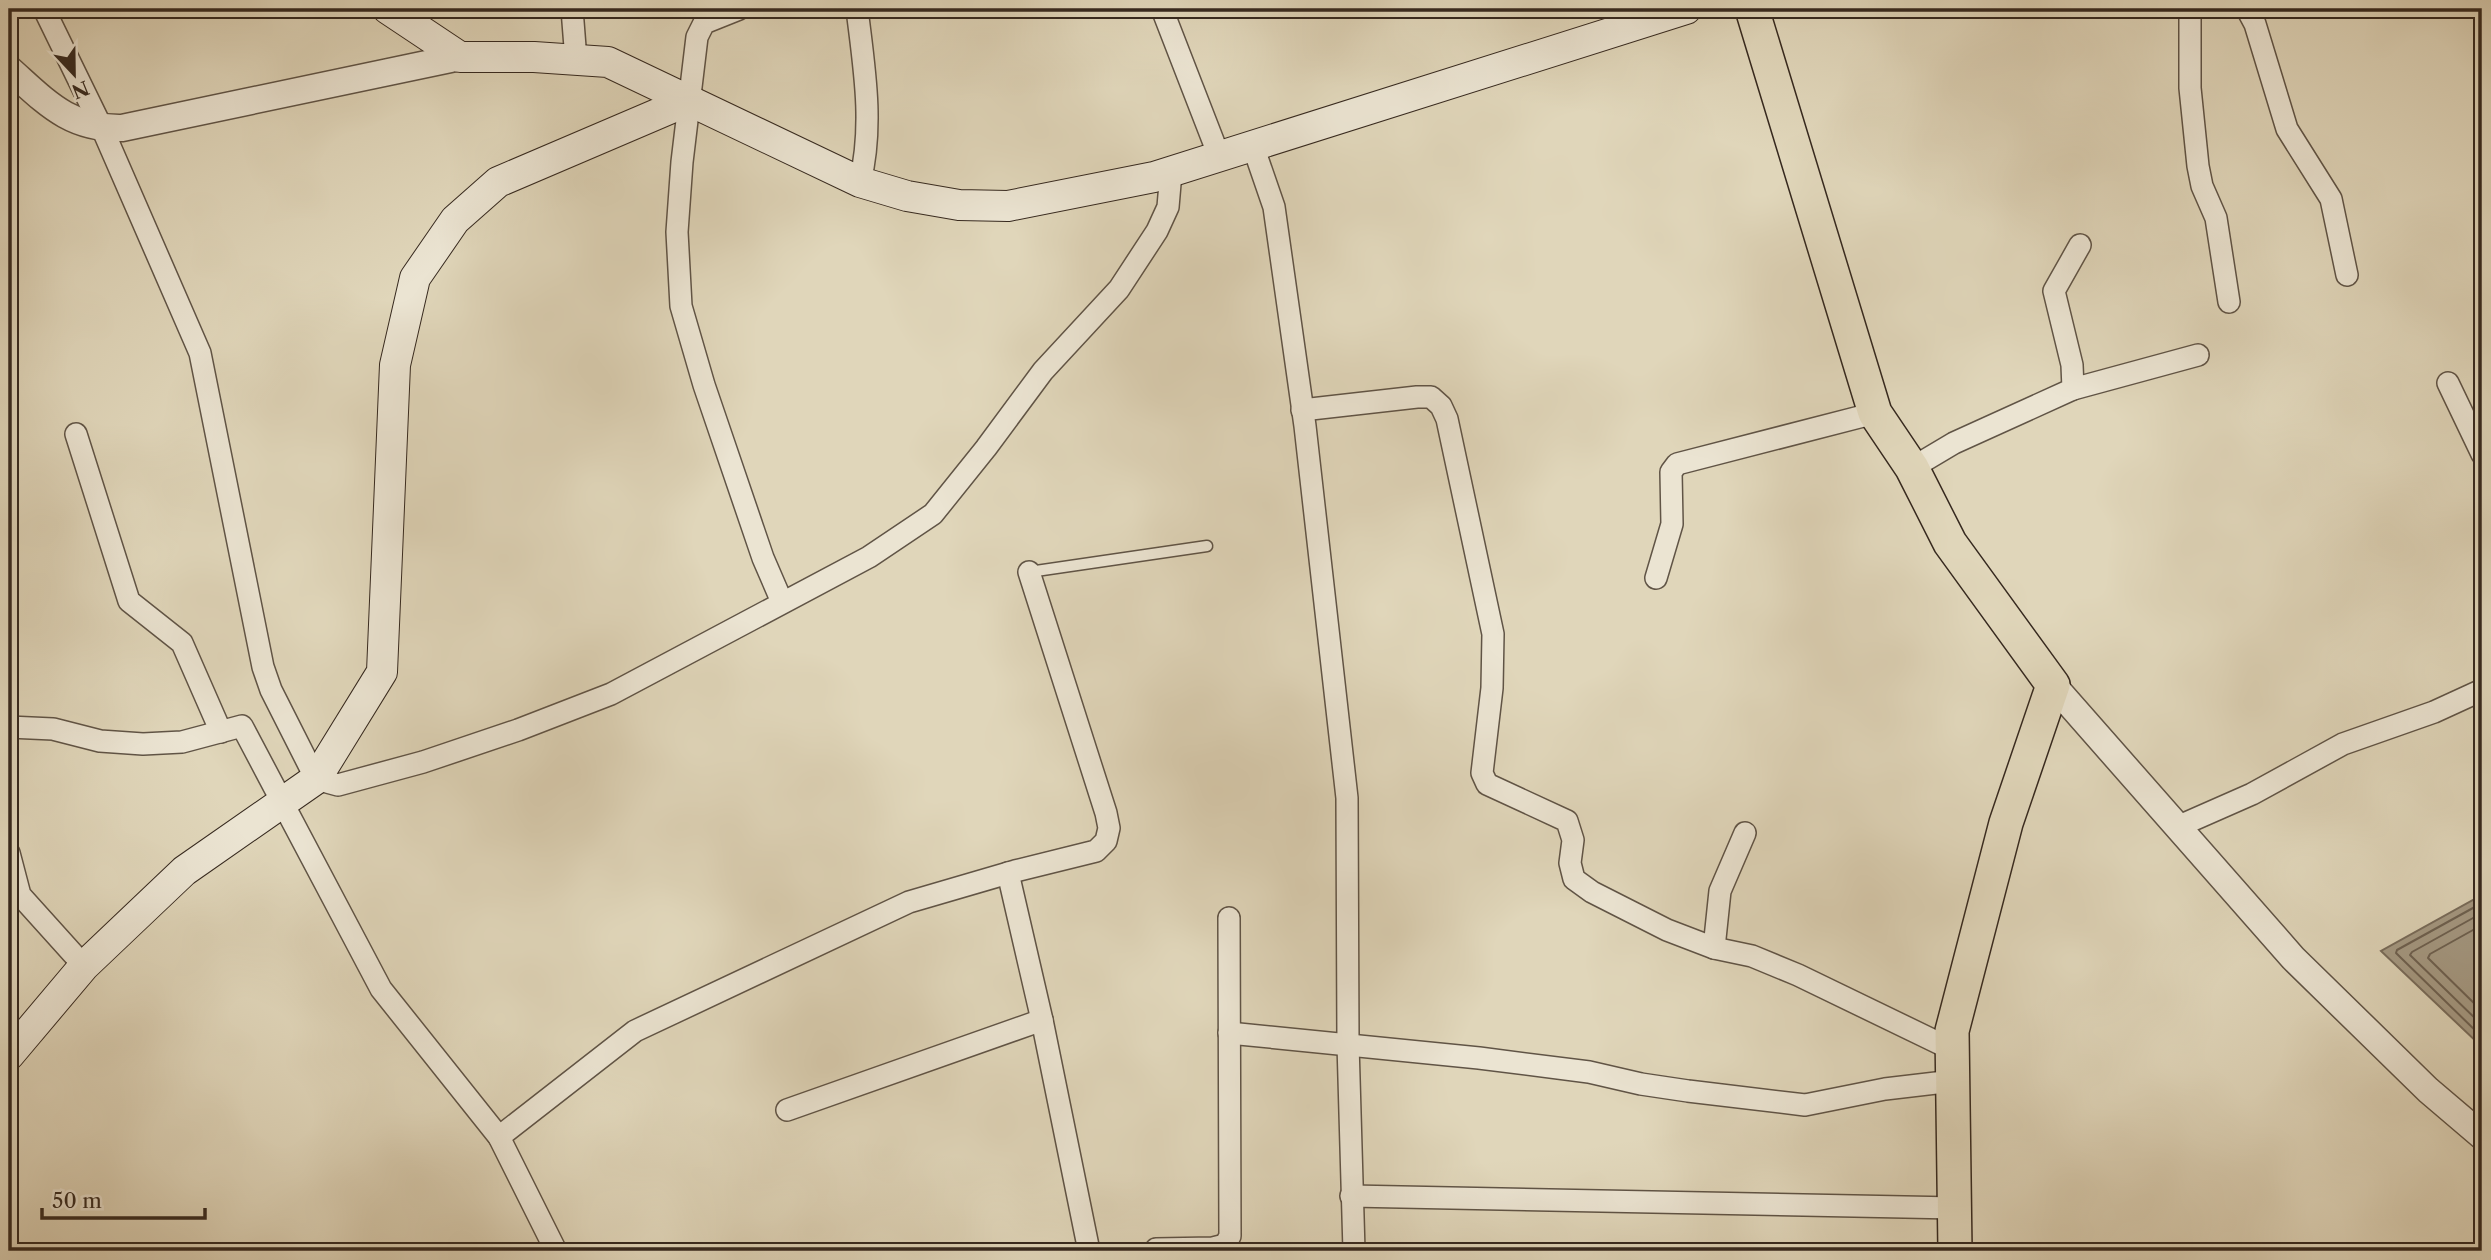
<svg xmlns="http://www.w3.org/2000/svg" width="2491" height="1260" viewBox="0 0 2491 1260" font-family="'Libre Caslon Text',serif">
	<rect width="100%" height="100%" fill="#e0d6ba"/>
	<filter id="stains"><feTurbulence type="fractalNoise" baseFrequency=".00286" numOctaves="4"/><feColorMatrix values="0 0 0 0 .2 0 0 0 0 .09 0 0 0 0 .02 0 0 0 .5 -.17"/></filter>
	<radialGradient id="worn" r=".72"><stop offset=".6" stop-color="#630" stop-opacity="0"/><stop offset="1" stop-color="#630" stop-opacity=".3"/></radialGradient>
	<path fill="#a69b85" stroke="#796d5c" stroke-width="2" d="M 2482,895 L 2482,1047 L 2381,951 Z"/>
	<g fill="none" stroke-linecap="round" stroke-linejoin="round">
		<g stroke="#6e6252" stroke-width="2">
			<path d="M 2482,903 L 2397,950 L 2396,953 L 2482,1037"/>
			<path d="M 2482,913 L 2412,952 L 2410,955 L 2482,1025"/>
			<path d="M 2482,925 L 2430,954 L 2428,958 L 2482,1011"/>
		</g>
		<defs>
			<path id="service" d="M 1029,572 L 1207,546"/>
			<g id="minor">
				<path d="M 44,9 L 102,128 L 200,353 L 263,667 L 271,690 L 316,779 L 338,785 L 423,762 L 518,730 L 611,694 L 869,557 L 933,514 L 986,448 L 1043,371 L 1119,289 L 1157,231 L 1168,207 L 1171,172"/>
				<path d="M 572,9 L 576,60"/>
				<path d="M 739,9 L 704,23 L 697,37 L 682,162 L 677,232 L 681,306 L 704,385 L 763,558 L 782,602"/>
				<path d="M 857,9 C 864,67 874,124 860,182"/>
				<path d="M 1162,9 L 1219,156"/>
				<path d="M 2190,9 L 2190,88 L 2198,166 L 2202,186 L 2216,218 L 2229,302"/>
				<path d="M 2247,9 L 2255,24 L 2287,129 L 2331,199 L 2347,275"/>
				<path d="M 1253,146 L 1274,207 L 1305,426 L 1347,798 L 1348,1044 L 1354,1251"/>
				<path d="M 2448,383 L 2482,454"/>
				<path d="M 2073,389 L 2198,355"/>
				<path d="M 1302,410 L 1417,397 L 1431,397 L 1441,406 L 1447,419 L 1493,634 L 1492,688 L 1482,773 L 1487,784 L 1567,821 L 1573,840 L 1570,863 L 1574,879 L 1592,892 L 1667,930 L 1714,948 L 1752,956 L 1798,975 L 1953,1050"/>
				<path d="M 76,434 L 129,601 L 182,643 L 221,732"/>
				<path d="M 1912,468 L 1954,443 L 2073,389 L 2072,365 L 2054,291 L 2080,245"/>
				<path d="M 1656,578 L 1672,524 L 1671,472 L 1677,464 L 1875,413"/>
				<path d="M 9,727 L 53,729 L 100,741 L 143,744 L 182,742 L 242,726 L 381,989 L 499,1137 L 556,1251"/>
				<path d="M 2177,827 L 2252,794 L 2343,744 L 2434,712 L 2482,690"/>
				<path d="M 9,853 L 20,895 L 84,966"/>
				<path d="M 1008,873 L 1042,1020 L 1089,1251"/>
				<path d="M 1714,948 L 1720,891 L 1745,833"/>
				<path d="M 1229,1033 L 1479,1058 L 1589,1072 L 1641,1084 L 1688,1091 L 1805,1105 L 1885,1089 L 1953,1081"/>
				<path d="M 787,1110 L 1042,1020"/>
				<path d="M 499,1137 L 635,1031 L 909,902 L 1015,871 L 1096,851 L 1106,841 L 1109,828 L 1106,813 L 1029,572"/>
				<path d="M 1351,1196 L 1955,1208"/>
				<path d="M 1156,1249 L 1213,1248 L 1225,1245 L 1230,1236 L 1229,918"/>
			</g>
			<g id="tertiary">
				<path d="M 9,69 C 46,102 69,129 122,128 L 460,57"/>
				<path d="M 2053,685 L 2293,958 L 2428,1090 L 2482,1136"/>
			</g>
			<g id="secondary">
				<path d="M 388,9 L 460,57 L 534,57 L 608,62 L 860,182 L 907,196 L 959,205 L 1008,206 L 1154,177 L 1686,9"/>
				<path d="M 9,1055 L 84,966 L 184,871 L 316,779 L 382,672 L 395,365 L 415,278 L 455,220 L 498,182 L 690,100"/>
			</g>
			<path id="primary" d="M 1752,9 L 1875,413 L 1912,468 L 1950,543 L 2053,685 L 2006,823 L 1952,1031 L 1955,1251"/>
		</defs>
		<use href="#service" stroke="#605446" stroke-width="13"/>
		<use href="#minor" stroke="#605446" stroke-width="24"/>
		<use href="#tertiary" stroke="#605446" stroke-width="29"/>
		<use href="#secondary" stroke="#36291f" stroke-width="32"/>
		<use href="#primary" stroke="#36291f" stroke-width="36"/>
		<use href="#service" stroke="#ebe4d2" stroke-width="10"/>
		<use href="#minor" stroke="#ebe4d2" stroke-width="21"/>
		<use href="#tertiary" stroke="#ebe4d2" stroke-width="26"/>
		<use href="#secondary" stroke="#ebe4d2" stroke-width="30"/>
		<use href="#primary" stroke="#e0d6ba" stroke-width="33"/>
	</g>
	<rect width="2491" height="1260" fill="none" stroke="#e0d6ba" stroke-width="35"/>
	<rect x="10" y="10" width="2470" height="1239" fill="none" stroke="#36291f" stroke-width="3.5"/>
	<rect x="18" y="18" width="2456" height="1225" fill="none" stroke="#36291f" stroke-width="2"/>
	<g transform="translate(74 74) rotate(158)" stroke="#ebe4d2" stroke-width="5" paint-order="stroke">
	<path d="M0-5L12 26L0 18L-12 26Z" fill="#36291f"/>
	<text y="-10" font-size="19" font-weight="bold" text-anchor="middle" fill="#36291f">N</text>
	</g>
	<path d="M42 1208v10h163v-10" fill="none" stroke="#36291f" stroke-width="3.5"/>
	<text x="52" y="1208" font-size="21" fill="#36291f" stroke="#ebe4d2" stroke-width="5" paint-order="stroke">50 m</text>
	<rect width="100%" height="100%" filter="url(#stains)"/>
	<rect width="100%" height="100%" fill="url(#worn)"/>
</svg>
